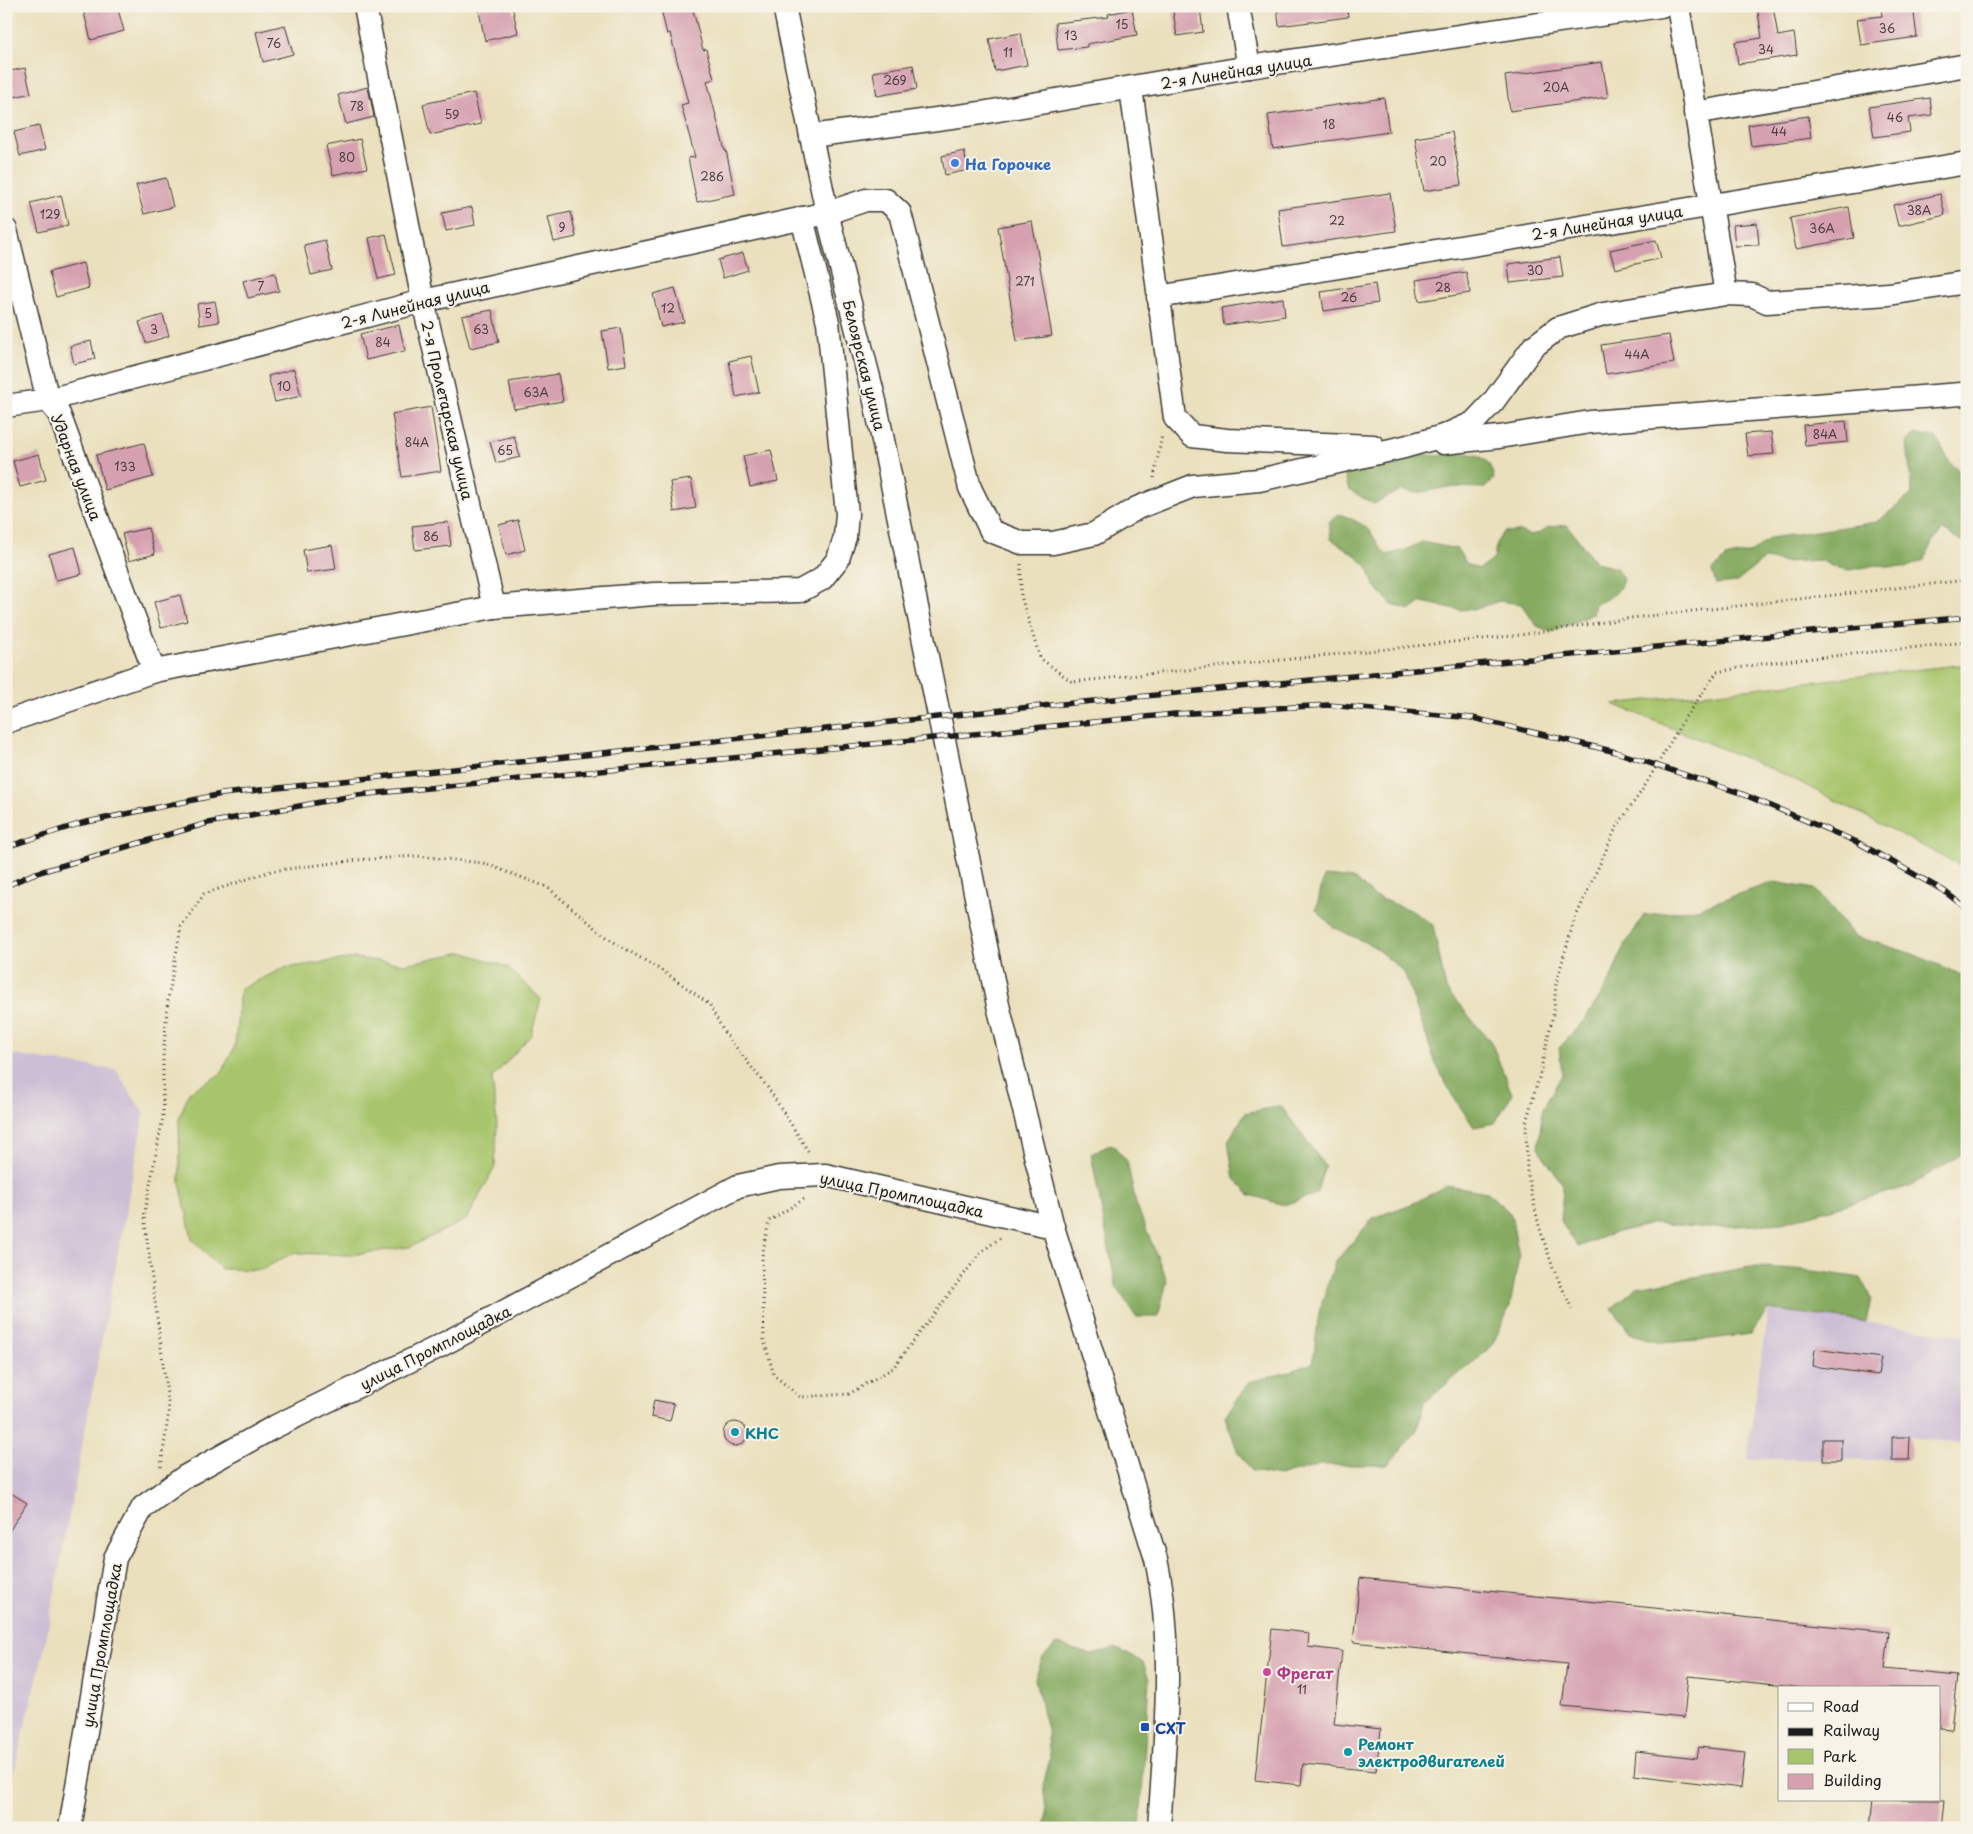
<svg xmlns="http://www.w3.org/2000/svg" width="1973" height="1834" viewBox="0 0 1973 1834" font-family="'Playpen Sans',sans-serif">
	<rect width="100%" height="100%" fill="#f7f3e8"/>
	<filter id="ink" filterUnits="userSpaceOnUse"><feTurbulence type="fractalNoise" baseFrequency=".02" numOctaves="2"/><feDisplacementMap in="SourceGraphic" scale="10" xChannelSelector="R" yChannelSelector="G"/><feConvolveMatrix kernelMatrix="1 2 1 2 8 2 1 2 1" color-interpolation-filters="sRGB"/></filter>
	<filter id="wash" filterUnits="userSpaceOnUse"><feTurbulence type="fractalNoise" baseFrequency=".0096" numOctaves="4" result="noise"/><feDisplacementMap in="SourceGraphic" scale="20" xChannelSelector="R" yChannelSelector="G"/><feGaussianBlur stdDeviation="1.12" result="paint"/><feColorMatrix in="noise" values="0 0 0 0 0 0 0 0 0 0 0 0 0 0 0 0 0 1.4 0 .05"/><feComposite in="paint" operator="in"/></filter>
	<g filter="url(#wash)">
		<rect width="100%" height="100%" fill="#eae0bd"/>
		<g fill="#ccbed4">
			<path d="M 6,1054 L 116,1070 L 144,1114 L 44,1650 L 6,1804 Z"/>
			<path d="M 1768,1309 L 1967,1336 L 1967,1444 L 1910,1437 L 1909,1460 L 1747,1459 Z"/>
		</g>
		<g fill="#a7c56c" stroke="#627044">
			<path d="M 1967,664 L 1967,869 L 1786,775 L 1613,704 Z"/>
			<path d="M 463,952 L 507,967 L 541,999 L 531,1035 L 492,1078 L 497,1125 L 495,1167 L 467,1219 L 410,1247 L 350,1255 L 293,1253 L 261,1270 L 221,1269 L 192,1239 L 180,1183 L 179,1119 L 189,1092 L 221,1074 L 235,1046 L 240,989 L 284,968 L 354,958 L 405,964 Z"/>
		</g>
		<g fill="#85aa60" stroke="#50633e">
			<path d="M 1915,434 L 1936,437 C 1948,456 1946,464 1967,476 L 1967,542 L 1961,541 L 1943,530 L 1932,542 L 1924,560 L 1905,568 L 1877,565 L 1850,570 L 1833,567 L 1821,560 L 1786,562 L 1764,559 L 1737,582 L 1716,584 L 1712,571 L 1725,558 L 1752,552 L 1770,538 L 1877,522 L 1912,494 L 1907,442 Z"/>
			<path d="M 1454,452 C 1476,455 1489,453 1494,479 L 1485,488 L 1448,487 L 1417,493 L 1401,490 L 1374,504 L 1349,490 L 1344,474 L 1361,465 L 1385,465 L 1417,454 L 1438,456 Z"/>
			<path d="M 1339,514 C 1353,519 1368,525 1375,539 C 1379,546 1380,549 1387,555 L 1405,550 L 1422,542 L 1457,549 L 1467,564 L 1479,569 L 1494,559 L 1496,543 L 1504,532 L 1519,531 L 1529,535 L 1540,533 L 1548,527 L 1567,525 L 1596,563 L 1616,568 L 1623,579 C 1620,594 1608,599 1595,604 L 1593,614 L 1552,632 L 1537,626 L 1521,604 L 1499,601 L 1479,608 L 1461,610 L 1422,602 L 1411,610 L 1392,605 L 1374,585 L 1368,568 L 1355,555 L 1331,539 L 1329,522 Z"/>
			<path d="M 1967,846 L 1967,871 L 1958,865 Z"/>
			<path d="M 1324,876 L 1355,879 L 1374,896 L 1412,911 L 1433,925 L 1446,989 L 1491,1042 L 1512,1094 L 1495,1123 L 1474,1127 L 1452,1095 L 1435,1062 L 1404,972 L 1373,946 L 1333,927 L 1316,910 Z"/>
			<path d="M 1774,882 L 1815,889 L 1854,936 L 1913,954 L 1967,977 L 1967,1151 L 1910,1186 L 1782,1223 L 1708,1228 L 1656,1223 L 1610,1234 L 1578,1247 L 1561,1222 L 1563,1185 L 1538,1148 L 1543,1108 L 1562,1075 L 1559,1048 L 1581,1025 L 1610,981 L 1622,950 L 1644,915 L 1696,909 Z"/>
			<path d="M 1281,1106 L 1325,1166 L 1316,1194 L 1284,1205 L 1250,1195 L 1234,1179 L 1228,1141 L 1245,1113 Z"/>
			<path d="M 1112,1144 L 1127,1161 L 1136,1204 L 1167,1281 L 1158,1317 L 1136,1317 L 1116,1286 L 1091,1154 Z"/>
			<path d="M 1447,1185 L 1487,1192 L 1511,1214 L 1519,1257 L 1510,1306 L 1492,1346 L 1424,1403 L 1417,1430 L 1388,1465 L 1318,1465 L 1279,1476 L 1252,1471 L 1238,1452 L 1225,1417 L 1249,1382 L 1285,1373 L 1313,1363 L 1319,1312 L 1335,1262 L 1373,1218 L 1414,1203 Z"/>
			<path d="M 1751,1267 C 1788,1267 1824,1272 1861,1278 L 1871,1299 L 1866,1322 L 1768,1309 L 1750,1334 L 1711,1339 L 1661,1343 L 1630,1333 L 1612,1308 L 1637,1287 Z"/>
			<path d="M 1056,1644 L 1092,1655 L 1115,1648 L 1133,1656 L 1144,1664 L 1149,1680 L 1140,1828 L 1045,1828 L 1047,1816 L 1043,1786 L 1050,1757 L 1047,1730 L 1035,1679 L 1043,1657 Z"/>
		</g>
		<g id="blocks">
			<g fill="#d5a1b0">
				<path d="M 107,6 L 117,6 L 124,31 L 91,40 L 84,13 Z"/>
				<path d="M 478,6 L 512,6 L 518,33 L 485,41 Z"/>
				<path d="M 660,6 L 692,6 L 703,50 L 706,49 L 714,79 L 707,81 L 725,151 L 726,150 L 735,194 L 697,202 L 688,158 L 695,157 L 681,105 L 688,103 L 670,33 L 667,34 Z"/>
				<path d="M 1277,6 L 1347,6 L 1348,17 L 1279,26 Z"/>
				<path d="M 1757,6 L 1773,6 L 1778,36 L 1794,33 L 1797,55 L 1738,64 L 1735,42 L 1762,38 Z"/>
				<path d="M 1881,6 L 1913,6 L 1917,37 L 1861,45 L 1857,19 L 1882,16 Z"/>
				<path d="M 1200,7 L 1203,32 L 1177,36 L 1173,11 Z"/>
				<path d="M 1132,9 L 1137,35 L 1087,44 L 1087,47 L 1058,50 L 1055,23 L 1109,17 L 1108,14 Z"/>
				<path d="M 285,25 L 293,54 L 263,62 L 256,32 Z"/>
				<path d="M 1021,33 L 1027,65 L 995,71 L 989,39 Z"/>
				<path d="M 1602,62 L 1608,97 L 1510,111 L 1505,76 Z"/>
				<path d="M 913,65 L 917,89 L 877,96 L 873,72 Z"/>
				<path d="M 25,68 L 31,93 L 6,99 L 6,72 Z"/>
				<path d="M 368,87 L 374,117 L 346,124 L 338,95 Z"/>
				<path d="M 474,93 L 481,124 L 430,135 L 423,104 Z"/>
				<path d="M 1384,98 L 1389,132 L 1273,149 L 1268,115 Z"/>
				<path d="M 1930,98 L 1932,115 L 1908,118 L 1910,132 L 1874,137 L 1869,107 Z"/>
				<path d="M 1808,116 L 1811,138 L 1751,146 L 1748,125 Z"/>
				<path d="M 39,126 L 45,150 L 20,156 L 14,132 Z"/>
				<path d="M 1452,132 L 1461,185 L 1424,191 L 1415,138 Z"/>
				<path d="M 360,139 L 367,168 L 333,175 L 326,146 Z"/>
				<path d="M 964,151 L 968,170 L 945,175 L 942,156 Z"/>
				<path d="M 166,178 L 173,207 L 144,214 L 136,185 Z"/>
				<path d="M 1390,193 L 1396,231 L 1283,247 L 1278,209 Z"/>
				<path d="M 1940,194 L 1945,215 L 1898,226 L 1893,205 Z"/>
				<path d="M 61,195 L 68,225 L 39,232 L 31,203 Z"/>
				<path d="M 472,207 L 475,225 L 446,231 L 442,213 Z"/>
				<path d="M 1849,207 L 1854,238 L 1796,249 L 1790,218 Z"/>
				<path d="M 571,212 L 576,237 L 554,242 L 548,217 Z"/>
				<path d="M 1032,221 L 1052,336 L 1017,341 L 998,227 Z"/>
				<path d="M 1757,223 L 1759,245 L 1735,246 L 1733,225 Z"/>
				<path d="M 386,234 L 396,275 L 378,279 L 369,238 Z"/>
				<path d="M 325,240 L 332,270 L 311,275 L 304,245 Z"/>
				<path d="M 1656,240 L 1661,258 L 1615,269 L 1610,250 Z"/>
				<path d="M 743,253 L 748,270 L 723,278 L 718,260 Z"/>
				<path d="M 1560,257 L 1563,277 L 1510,283 L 1508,264 Z"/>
				<path d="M 83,263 L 89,288 L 56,297 L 49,272 Z"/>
				<path d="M 1466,272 L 1470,293 L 1419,301 L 1416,280 Z"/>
				<path d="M 275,273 L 279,291 L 248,298 L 243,281 Z"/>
				<path d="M 1375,284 L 1378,303 L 1324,311 L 1321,292 Z"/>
				<path d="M 675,288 L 684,322 L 661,327 L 653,294 Z"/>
				<path d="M 1283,298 L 1285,316 L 1224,325 L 1221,308 Z"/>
				<path d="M 215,301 L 219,322 L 200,325 L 197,304 Z"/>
				<path d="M 492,310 L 499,342 L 470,348 L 462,316 Z"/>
				<path d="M 163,315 L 169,336 L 146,343 L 139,322 Z"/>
				<path d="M 399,325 L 405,351 L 366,360 L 360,334 Z"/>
				<path d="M 621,328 L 626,365 L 608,368 L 602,331 Z"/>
				<path d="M 1669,335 L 1674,363 L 1606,374 L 1601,345 Z"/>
				<path d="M 91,341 L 95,359 L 74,364 L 70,346 Z"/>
				<path d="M 751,356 L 759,392 L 736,397 L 729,361 Z"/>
				<path d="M 294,369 L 301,396 L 275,402 L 268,376 Z"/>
				<path d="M 558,374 L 563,401 L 514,409 L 509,382 Z"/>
				<path d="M 431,407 L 441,471 L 402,477 L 392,414 Z"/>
				<path d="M 1846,421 L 1848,442 L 1805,446 L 1803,425 Z"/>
				<path d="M 1771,432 L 1774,454 L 1748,456 L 1745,434 Z"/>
				<path d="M 514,436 L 520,457 L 496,463 L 490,442 Z"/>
				<path d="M 144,443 L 153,477 L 105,490 L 96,455 Z"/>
				<path d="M 771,450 L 778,481 L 750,487 L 743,456 Z"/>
				<path d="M 39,454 L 46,480 L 20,487 L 13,461 Z"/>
				<path d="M 691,479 L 696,508 L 674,512 L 670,482 Z"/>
				<path d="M 518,520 L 525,550 L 506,555 L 499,525 Z"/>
				<path d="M 448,522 L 451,546 L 415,550 L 412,526 Z"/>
				<path d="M 148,528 L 155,554 L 129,561 L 122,534 Z"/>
				<path d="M 332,545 L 336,569 L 307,573 L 303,550 Z"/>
				<path d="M 75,547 L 82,574 L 56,580 L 49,554 Z"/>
				<path d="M 180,595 L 187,621 L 161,628 L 154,602 Z"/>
				<path d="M 1815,1349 L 1881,1358 L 1878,1375 L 1813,1366 Z"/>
				<path d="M 654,1400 L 674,1404 L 670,1421 L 651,1417 Z"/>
				<circle cx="735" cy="1434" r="12"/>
				<path d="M 1892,1437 L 1910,1437 L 1909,1460 L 1892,1460 Z"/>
				<rect x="1823" y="1439" width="18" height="21"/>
				<path d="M 6,1490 L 27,1503 L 6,1536 Z"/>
				<path d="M 1360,1578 L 1889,1632 L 1885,1669 L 1957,1676 L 1951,1729 L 1939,1728 L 1939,1688 L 1805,1688 L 1688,1676 L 1684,1718 L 1562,1706 L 1567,1664 L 1353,1642 Z"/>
				<path d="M 1272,1629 L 1309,1633 L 1308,1647 L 1342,1651 L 1334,1724 L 1381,1729 L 1376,1771 L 1303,1764 L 1301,1785 L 1255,1780 Z"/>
				<path d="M 1699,1747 L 1745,1752 L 1741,1788 L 1634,1775 L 1636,1751 L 1697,1758 Z"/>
				<path d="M 1872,1800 L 1944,1800 L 1941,1828 L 1869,1828 Z"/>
			</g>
		</g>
	</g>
	<g filter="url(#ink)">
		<use href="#blocks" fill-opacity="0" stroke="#3b3934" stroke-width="1"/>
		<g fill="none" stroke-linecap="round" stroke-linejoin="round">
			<defs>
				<g id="minor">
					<path d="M 365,6 L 423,301 L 494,607"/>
					<path d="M 784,6 L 827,213 L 875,401 L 998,1005 L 1053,1227 L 1156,1559 C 1175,1648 1165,1738 1159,1828"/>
					<path d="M 1238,6 L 1249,67"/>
					<path d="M 1678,6 L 1726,294"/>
					<path d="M 1131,88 L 1175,418 L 1192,436 L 1227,440 L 1373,446"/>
					<path d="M 1695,113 L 1967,65"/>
					<path d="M 811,136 L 981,113 L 1249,67 L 1661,6"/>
					<path d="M 6,230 L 48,400 L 59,414 L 154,671"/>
					<path d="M 1158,297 L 1967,163"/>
					<path d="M 6,406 L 48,400 L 423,301 L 827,213 L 866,200 L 886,200 L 900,213 L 970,488 L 991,531 L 1022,543 L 1053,543 L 1094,534 L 1137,508 L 1193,486 L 1259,480 L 1404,447 L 1443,436 L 1473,423 L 1493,402 L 1533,347 L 1558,328 L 1603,314 L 1726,294 L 1752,295 L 1767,302 L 1889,294 L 1967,282"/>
					<path d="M 1443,443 L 1499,437 L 1590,422 L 1961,394 L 1967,395"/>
					<path d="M 6,722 L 154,671 L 494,607 L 654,594 L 800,591 L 822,579 L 838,559 L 845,537 L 847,514 L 828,322 L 802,218"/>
					<path d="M 70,1828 L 115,1558 L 143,1507 L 186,1476 L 272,1428 L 438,1347 L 738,1186 L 779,1177 L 825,1175 L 1053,1227"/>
				</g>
			</defs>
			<use href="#minor" stroke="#3b3934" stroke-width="25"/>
			<g stroke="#3b3934" stroke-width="3" stroke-dasharray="1 4" stroke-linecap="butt">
				<path d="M 1154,478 L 1162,435"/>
				<path d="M 1021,564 L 1021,596 L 1040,658 L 1072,682 L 1520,635 L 1631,618 L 1967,580"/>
				<path d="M 804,1199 L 769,1221 L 762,1256 L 764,1340 L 774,1375 L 800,1397 L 849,1394 L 893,1368 L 981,1252 L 1000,1238"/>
				<path d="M 1572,1309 L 1553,1268 L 1539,1226 L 1527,1172 L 1526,1122 L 1539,1078 L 1554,1010 L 1556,983 L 1574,921 L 1616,828 L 1643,789 L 1684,719 L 1717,672 L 1766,663 L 1967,642"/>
				<path d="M 161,1467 L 169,1410 L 144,1216 L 163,1117 L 163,1058 L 168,999 L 181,927 L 204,894 L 271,871 L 357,860 L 417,856 L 483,863 L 547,887 L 609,939 L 669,975 L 709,1004 L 724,1032 L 768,1088 L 810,1154"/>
			</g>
			<use href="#minor" stroke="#fff" stroke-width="22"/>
			<defs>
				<g id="rail">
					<path d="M 6,847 L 82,823 L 222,794 L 1021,708 L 1967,617"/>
					<path d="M 6,886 L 33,874 L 208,823 L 358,795 L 1175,714 L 1328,705 L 1473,718 L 1616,752 L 1740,793 L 1857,842 L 1944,891 L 1967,909"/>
				</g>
			</defs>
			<use href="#rail" stroke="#1c1c1c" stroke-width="5.5"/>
			<use href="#rail" stroke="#f7f3e8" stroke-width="4" stroke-dasharray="11" stroke-linecap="butt"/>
		</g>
	</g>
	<circle fill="#3f7fe0" stroke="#f7f3e8" stroke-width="2" cx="955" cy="163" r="5"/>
	<g fill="#0f9aa8" stroke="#f7f3e8" stroke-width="2">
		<circle cx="735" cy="1432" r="5"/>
		<circle cx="1348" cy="1752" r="5"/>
	</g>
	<circle fill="#d1479c" stroke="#f7f3e8" stroke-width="2" cx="1267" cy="1672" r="5"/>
	<rect fill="#1a4fb4" stroke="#f7f3e8" stroke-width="2" x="1140" y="1722" width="10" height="10" rx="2.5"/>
	<g text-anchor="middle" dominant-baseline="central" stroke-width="4" stroke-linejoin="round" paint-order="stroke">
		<g font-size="12" fill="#4a3d41">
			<text x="1122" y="24">15</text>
			<text x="1887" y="28">36</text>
			<text x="1071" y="35">13</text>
			<text x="274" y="43">76</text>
			<text x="1766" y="49">34</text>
			<text x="1008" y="52">11</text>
			<text x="895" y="80">269</text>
			<text x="1556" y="87">20А</text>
			<text x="357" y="106">78</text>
			<text x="452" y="114">59</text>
			<text x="1895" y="117">46</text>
			<text x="1329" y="124">18</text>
			<text x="1779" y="131">44</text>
			<text x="347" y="157">80</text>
			<text x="1438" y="161">20</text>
			<text x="712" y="176">286</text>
			<text x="1919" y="210">38А</text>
			<text x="50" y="214">129</text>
			<text x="1337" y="220">22</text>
			<text x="562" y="227">9</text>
			<text x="1822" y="228">36А</text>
			<text x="1535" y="270">30</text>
			<text x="1025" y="281">271</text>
			<text x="261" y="286">7</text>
			<text x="1443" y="287">28</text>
			<text x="1349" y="297">26</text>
			<text x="668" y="308">12</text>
			<text x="208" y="313">5</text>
			<text x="154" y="329">3</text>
			<text x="481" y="329">63</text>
			<text x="383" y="342">84</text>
			<text x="1637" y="354">44А</text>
			<text x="284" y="386">10</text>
			<text x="536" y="392">63А</text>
			<text x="1825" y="434">84А</text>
			<text x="417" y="442">84А</text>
			<text x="505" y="450">65</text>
			<text x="125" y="466">133</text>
			<text x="431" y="536">86</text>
			<text x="1302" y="1689">11</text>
		</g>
		<g font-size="15" fill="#1c1c1c" stroke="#f7f3e8">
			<text transform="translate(1236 71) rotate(-9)">2-я Линейная улица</text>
			<text transform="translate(1607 222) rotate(-9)">2-я Линейная улица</text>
			<text transform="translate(415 304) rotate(-14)">2-я Линейная улица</text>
			<text transform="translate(865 365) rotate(76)">Белоярская улица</text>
			<text transform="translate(448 410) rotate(77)">2-я Пролетарская улица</text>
			<text transform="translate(77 467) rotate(69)">Ударная улица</text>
			<text transform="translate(902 1194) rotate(12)">улица Промплощадка</text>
			<text transform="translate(435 1347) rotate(-27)">улица Промплощадка</text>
			<text transform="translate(101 1645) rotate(-80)">улица Промплощадка</text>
		</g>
		<g font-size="15" font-weight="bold" fill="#366cbe" stroke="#f7f3e8" text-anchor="start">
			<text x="965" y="163">На Горочке</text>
		</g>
		<g font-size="15" font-weight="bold" fill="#0d838f" stroke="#f7f3e8" text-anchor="start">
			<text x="745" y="1432">КНС</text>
			<text x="1358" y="1743">Ремонт<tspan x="1358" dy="17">электродвигателей</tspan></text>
		</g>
		<g font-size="15" font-weight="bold" fill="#b23c85" stroke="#f7f3e8" text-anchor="start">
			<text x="1277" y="1672">Фрегат</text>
		</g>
		<g font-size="15" font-weight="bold" fill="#164399" stroke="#f7f3e8" text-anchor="start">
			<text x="1155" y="1727">СХТ</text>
		</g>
	</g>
	<rect width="1973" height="1834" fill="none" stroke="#f7f3e8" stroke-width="25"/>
	<rect x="1778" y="1686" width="162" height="115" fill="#f7f3e8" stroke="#9f9d96"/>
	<rect x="1788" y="1703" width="25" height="8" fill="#ffffff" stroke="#9f9d96"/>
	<text x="1823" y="1712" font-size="15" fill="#1c1c1c">Road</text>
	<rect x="1788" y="1728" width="25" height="8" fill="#1c1c1c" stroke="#9f9d96"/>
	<text x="1823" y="1736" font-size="15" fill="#1c1c1c">Railway</text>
	<rect x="1788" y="1749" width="25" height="15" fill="#a7c56c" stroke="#9f9d96"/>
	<text x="1823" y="1762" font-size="15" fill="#1c1c1c">Park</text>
	<rect x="1788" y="1774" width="25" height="15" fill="#d5a1b0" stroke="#9f9d96"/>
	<text x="1823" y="1786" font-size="15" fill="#1c1c1c">Building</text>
</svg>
